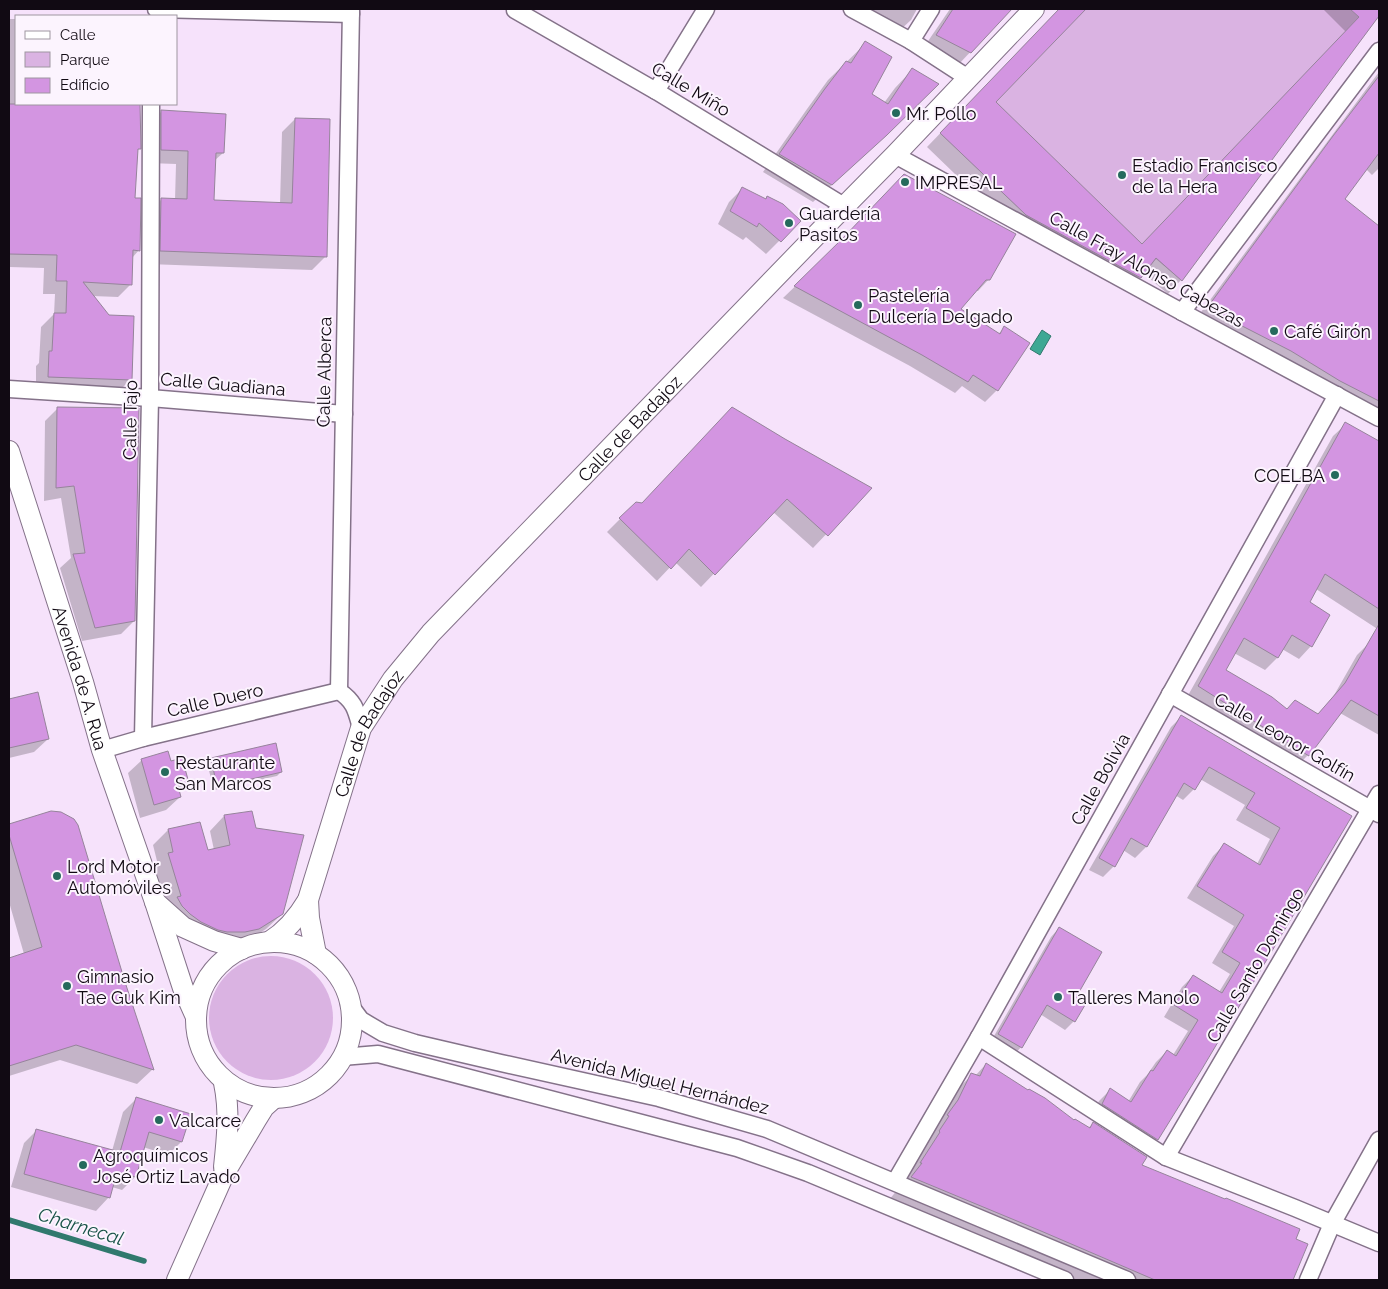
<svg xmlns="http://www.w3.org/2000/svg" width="1388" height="1289" viewBox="0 0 1388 1289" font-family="Raleway,sans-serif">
	<rect width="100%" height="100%" fill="#f6e2fb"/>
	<g fill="#dab3e2">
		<path d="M 1059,9 L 1379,9 L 1379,16 L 1182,281 L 1156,259 L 1140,278 L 1027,216 L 940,133 Z"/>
		<circle cx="271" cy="1018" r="62"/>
	</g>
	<path fill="#3ea894" stroke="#30796d" d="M 1042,330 L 1051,336 L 1040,355 L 1030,349 Z"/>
	<g fill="#0003">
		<path d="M 856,9 L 917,9 L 911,20 L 898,32 Z"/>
		<path d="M 950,9 L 1011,9 L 958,65 L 924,47 Z"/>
		<path d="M 1060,9 L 1084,9 L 994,102 L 1141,246 L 1346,32 L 1323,9 L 1379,9 L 1379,14 L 1181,280 L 1168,294 L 1143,273 L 1126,291 L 1012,229 L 927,147 Z"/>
		<path d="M 9,19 L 16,19 L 16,104 L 140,104 L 140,148 L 136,151 L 134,199 L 139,250 L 132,258 L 131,284 L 118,297 L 92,296 L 130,380 L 117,393 L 36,390 L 36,366 L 39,363 L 41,327 L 54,314 L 55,294 L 43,294 L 44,268 L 9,267 Z"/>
		<path d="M 866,43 L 870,95 L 884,103 L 895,88 L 912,70 L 867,153 L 813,202 L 763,172 L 807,109 L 828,80 Z"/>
		<path d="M 1379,72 L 1379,168 L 1372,175 L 1366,169 L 1343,199 L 1379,227 L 1379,424 L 1193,323 Z"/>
		<path d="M 161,112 L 223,153 L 214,161 L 212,201 L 280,204 L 282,132 L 295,119 L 325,257 L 312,270 L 148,264 L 148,213 L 161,200 L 175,200 L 176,164 L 148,163 L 148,125 Z"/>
		<path d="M 743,188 L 799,221 L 766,254 L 746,237 L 743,240 L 718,224 L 729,202 Z"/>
		<path d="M 834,249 L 989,279 L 978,291 L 975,291 L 959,309 L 998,334 L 1005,328 L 1028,343 L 997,390 L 985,402 L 962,386 L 955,393 L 910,366 L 783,298 Z"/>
		<path d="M 58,408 L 134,621 L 121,634 L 82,641 L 60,568 L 71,558 L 61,498 L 44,501 L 45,421 Z"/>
		<path d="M 1346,424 L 1379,442 L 1379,630 L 1316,589 L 1308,603 L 1311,646 L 1299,659 L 1282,649 L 1277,658 L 1265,670 L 1234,653 L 1225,670 L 1287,710 L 1317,715 L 1333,697 L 1357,655 L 1370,642 L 1373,643 L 1379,632 L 1379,735 L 1340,713 L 1308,755 L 1295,768 L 1186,699 L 1333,436 Z"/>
		<path d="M 784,440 L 870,488 L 813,548 L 773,512 L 701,587 L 675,562 L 657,581 L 607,532 L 636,503 L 641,504 Z"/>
		<path d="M 37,693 L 48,739 L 34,752 L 9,758 L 9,700 Z"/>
		<path d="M 1182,716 L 1351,817 L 1157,1139 L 1146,1150 L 1092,1115 L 1099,1101 L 1110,1090 L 1128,1102 L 1140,1082 L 1147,1075 L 1156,1062 L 1167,1051 L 1173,1055 L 1188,1031 L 1164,1017 L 1182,987 L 1193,976 L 1219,992 L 1230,974 L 1212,963 L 1234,926 L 1187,898 L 1213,856 L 1224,845 L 1257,864 L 1270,839 L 1236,820 L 1245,805 L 1200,779 L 1194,789 L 1183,800 L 1175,795 L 1146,847 L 1135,858 L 1123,850 L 1114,866 L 1103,877 L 1089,870 L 1171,727 Z"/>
		<path d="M 211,759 L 281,772 L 277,776 L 214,790 L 207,763 Z"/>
		<path d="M 142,760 L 170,763 L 188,783 L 178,792 L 180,797 L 166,810 L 140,818 L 128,773 Z"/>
		<path d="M 51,812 L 137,1025 L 153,1069 L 137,1084 L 60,1060 L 9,1076 L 9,959 L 24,954 L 9,902 L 9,825 Z"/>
		<path d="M 224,816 L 282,914 L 266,929 L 243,944 L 167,910 L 154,869 L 158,865 L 153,845 L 168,830 L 199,824 L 207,852 L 214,850 L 210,831 Z"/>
		<path d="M 1059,928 L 1077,995 L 1074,1021 L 1065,1030 L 1040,1014 L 1021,1047 L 1013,1056 L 990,1043 L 1051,937 Z"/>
		<path d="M 986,1064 L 1074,1121 L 1088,1128 L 1093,1124 L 1140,1165 L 1306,1245 L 1290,1280 L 1069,1280 L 886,1204 L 897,1190 L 945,1101 L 972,1075 L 975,1076 Z"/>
		<path d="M 137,1098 L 181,1142 L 168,1155 L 143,1147 L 135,1177 L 122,1190 L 112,1187 L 109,1197 L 96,1211 L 11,1187 L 24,1143 L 37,1130 L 112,1151 L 123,1112 Z"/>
	</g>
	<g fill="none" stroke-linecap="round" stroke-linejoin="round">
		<path stroke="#30796d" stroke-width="5.5" d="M 9,1220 L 144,1261"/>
	</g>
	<g fill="#d395e1" stroke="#96849b">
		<path d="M 953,9 L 1012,9 L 971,53 L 936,35 Z"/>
		<path d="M 1059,9 L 1086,9 L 996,102 L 1142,244 L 1359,17 L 1350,9 L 1379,9 L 1379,16 L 1182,281 L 1156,258 L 1141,278 L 1026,215 L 940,133 Z"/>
		<path d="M 865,41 L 892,57 L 872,94 L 888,104 L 912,68 L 939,84 L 887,135 L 832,185 L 779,154 L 824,90 L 846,61 L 851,63 Z"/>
		<path d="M 1379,76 L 1379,153 L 1345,199 L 1379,226 L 1379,401 L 1340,381 L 1291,351 L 1207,308 L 1333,136 Z"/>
		<path d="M 9,104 L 140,104 L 141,149 L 138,149 L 135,198 L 141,198 L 140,251 L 133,250 L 132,285 L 83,282 L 109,315 L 134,316 L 132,380 L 48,377 L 49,351 L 52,351 L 54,313 L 66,313 L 67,281 L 56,281 L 57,255 L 9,254 Z"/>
		<path d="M 161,110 L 226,114 L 224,153 L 216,153 L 214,200 L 292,203 L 295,118 L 330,119 L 327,257 L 160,251 L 161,198 L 187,199 L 188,151 L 161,150 Z"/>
		<path d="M 904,174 L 1016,234 L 990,280 L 986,280 L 961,309 L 1000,334 L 1004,326 L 1030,343 L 998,391 L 973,375 L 968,382 L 922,355 L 794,286 L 841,240 Z"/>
		<path d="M 742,187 L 766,199 L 767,196 L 783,204 L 801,221 L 781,242 L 759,223 L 757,227 L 730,211 Z"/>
		<path d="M 57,407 L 139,408 L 135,621 L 95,628 L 73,554 L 85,553 L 74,486 L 56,488 Z"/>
		<path d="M 732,407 L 785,439 L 872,488 L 828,536 L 787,499 L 715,575 L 689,549 L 671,569 L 619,518 L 636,502 L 642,503 Z"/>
		<path d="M 1345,422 L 1379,441 L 1379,609 L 1325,574 L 1310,602 L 1330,615 L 1312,647 L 1292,635 L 1278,658 L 1244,638 L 1226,670 L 1272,697 L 1287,709 L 1295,700 L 1318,714 L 1345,683 L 1379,624 L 1379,716 L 1351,700 L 1309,756 L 1198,686 Z"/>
		<path d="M 38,692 L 49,739 L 9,748 L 9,699 Z"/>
		<path d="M 1181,715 L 1352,816 L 1202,1069 L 1158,1140 L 1102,1104 L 1110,1088 L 1131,1102 L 1151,1070 L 1153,1071 L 1167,1050 L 1176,1056 L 1198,1020 L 1174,1005 L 1193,975 L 1222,993 L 1240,963 L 1222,952 L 1244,915 L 1197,886 L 1224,843 L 1260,865 L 1280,828 L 1246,808 L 1255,793 L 1209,767 L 1195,790 L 1184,783 L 1147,847 L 1131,838 L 1115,867 L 1099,858 Z"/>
		<path d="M 276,743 L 282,772 L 217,787 L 211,758 Z"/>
		<path d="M 168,751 L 171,761 L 182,758 L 189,783 L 178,786 L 181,797 L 154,805 L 141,759 Z"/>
		<path d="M 51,811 L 61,812 L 74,819 L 78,825 L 125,982 L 154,1070 L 76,1045 L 9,1066 L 9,958 L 42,947 L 9,835 L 9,824 Z"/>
		<path d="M 252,811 L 256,828 L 304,835 L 283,914 L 259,929 L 245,932 L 227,932 L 218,930 L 201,922 L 190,914 L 182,906 L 177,897 L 181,896 L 168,853 L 173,852 L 168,829 L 200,822 L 208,850 L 230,845 L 224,815 Z"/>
		<path d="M 1059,927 L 1102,952 L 1078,994 L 1088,1000 L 1075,1022 L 1047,1005 L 1022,1048 L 998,1034 Z"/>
		<path d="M 986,1063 L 1028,1090 L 1029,1089 L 1045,1098 L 1074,1120 L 1075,1119 L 1090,1128 L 1093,1122 L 1147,1157 L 1142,1165 L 1225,1199 L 1226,1198 L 1300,1229 L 1296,1239 L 1308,1244 L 1293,1280 L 1155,1280 L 1041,1231 L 911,1177 L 922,1163 L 920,1163 L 940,1132 L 939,1131 L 949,1116 L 947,1115 L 958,1100 L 971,1073 L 980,1076 Z"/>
		<path d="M 136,1097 L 191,1114 L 182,1142 L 149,1132 L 136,1177 L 117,1172 L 110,1198 L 24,1174 L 36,1129 L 120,1152 Z"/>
	</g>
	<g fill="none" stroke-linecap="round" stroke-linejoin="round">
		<defs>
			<g id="minor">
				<path d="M 156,9 L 351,14"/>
				<path d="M 351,9 L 339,691 C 355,702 356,710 361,728"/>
				<path d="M 515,9 L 515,10 L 656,91 L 844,206"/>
				<path d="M 852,9 L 911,41 L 968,78"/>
				<path d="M 911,41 L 931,9"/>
				<path d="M 656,91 L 706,9"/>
				<path d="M 895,155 L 1182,312 L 1379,418"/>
				<path d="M 1182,312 L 1379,51"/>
				<path d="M 9,389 L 150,398 L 344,414"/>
				<path d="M 1170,694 L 1379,814"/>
				<path d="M 143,738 L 150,398 L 151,104"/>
				<path d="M 102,750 L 143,738 L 339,691"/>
				<path d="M 349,1004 L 361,1020 L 383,1033 L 415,1043 L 501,1063 L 659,1098 L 767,1129 L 1127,1280"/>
				<path d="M 979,1037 L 1166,1157 L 1295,1208 L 1379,1243"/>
				<path d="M 342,1057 L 378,1054 L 737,1148 L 808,1173 L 1065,1280"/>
				<path d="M 1166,1157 L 1379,794"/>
				<path d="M 895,1182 L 979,1037 L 1337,395"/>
				<path d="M 1308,1280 L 1332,1224 L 1379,1140"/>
			</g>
			<g id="tertiary">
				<path id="s1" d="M 9,451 L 83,682 L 102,750 L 155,902 L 183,988 L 196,1017"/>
				<path d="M 308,900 L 309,918 L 316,954"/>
				<path d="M 155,902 L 183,927 L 214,941 L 242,949"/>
				<path id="s2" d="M 269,942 C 285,932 298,917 308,900 L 361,728 L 393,679 L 431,633 L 828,223 L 895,155 L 1034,9"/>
				<circle cx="274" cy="1020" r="78"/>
				<path d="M 224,1083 C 230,1111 227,1139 224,1167"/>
				<path d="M 177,1280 L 224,1174 L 256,1120 L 264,1107 L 274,1098"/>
			</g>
		</defs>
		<use href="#minor" stroke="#847289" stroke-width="19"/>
		<use href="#tertiary" stroke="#847289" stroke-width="22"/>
		<use href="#minor" stroke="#fff" stroke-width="16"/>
		<use href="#tertiary" stroke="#fff" stroke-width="20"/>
	</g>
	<g fill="#256a5d" stroke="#fcf4fe" stroke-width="2">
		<circle cx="896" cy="113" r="5"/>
		<circle cx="1122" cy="175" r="5"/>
		<circle cx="905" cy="182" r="5"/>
		<circle cx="789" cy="223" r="5"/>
		<circle cx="858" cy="305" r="5"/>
		<circle cx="1274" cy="331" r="5"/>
		<circle cx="1335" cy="475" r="5"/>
		<circle cx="165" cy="772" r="5"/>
		<circle cx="57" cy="876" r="5"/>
		<circle cx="67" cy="986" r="5"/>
		<circle cx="1058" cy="997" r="5"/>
		<circle cx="159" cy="1120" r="5"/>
		<circle cx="83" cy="1165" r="5"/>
	</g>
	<g text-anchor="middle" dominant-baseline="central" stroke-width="4" stroke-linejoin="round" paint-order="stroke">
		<g font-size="18" fill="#110a13" stroke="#fcf4fe">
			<text transform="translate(691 89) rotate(31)">Calle Miño</text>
			<text transform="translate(1147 269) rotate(29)">Calle Fray Alonso Cabezas</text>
			<text transform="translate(324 372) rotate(-89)">Calle Alberca</text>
			<text transform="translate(223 384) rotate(5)">Calle Guadiana</text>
			<text transform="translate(130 420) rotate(-89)">Calle Tajo</text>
			<text stroke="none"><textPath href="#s2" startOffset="641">Calle de Badajoz</textPath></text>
			<text stroke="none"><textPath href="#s1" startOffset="238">Avenida de A. Rua</textPath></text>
			<text transform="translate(215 700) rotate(-13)">Calle Duero</text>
			<text stroke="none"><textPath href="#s2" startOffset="236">Calle de Badajoz</textPath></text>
			<text transform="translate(1285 737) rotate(30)">Calle Leonor Golfín</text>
			<text transform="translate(1100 779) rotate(-61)">Calle Bolivia</text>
			<text transform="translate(1255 965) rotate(-60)">Calle Santo Domingo</text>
			<text transform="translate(660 1081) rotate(14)">Avenida Miguel Hernández</text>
		</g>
		<g font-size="18" fill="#110a13" stroke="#fcf4fe" text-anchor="start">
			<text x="906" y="113">Mr. Pollo</text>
			<text x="1132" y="165">Estadio Francisco<tspan x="1132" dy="21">de la Hera</tspan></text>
			<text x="915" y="182">IMPRESAL</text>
			<text x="799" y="213">Guardería<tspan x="799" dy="21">Pasitos</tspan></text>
			<text x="868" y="295">Pastelería<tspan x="868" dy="21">Dulcería Delgado</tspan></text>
			<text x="1284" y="331">Café Girón</text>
			<text x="1325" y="475" text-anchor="end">COELBA</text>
			<text x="175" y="762">Restaurante<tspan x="175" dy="21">San Marcos</tspan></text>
			<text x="67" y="866">Lord Motor<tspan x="67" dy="21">Automóviles</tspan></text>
			<text x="77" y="976">Gimnasio<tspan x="77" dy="21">Tae Guk Kim</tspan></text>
			<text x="1068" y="997">Talleres Manolo</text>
			<text x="169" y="1120">Valcarce</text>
			<text x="93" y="1155">Agroquímicos<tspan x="93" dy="21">José Ortiz Lavado</tspan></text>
		</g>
		<g font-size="19" font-style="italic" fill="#195348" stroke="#fcf4fe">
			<text transform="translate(81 1226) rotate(17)">Charnecal</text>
		</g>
	</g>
	<rect width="1388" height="1289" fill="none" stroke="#110a13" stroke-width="20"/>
	<rect x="15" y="15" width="162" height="90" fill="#fcf4fe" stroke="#9e96a0"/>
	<rect x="25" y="31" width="25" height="8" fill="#ffffff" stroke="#9e96a0"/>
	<text x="60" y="40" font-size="15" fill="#110a13">Calle</text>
	<rect x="25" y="52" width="25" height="15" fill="#dab3e2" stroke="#9e96a0"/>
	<text x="60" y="65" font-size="15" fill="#110a13">Parque</text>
	<rect x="25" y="78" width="25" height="15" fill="#d395e1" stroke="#9e96a0"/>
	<text x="60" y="90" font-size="15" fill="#110a13">Edificio</text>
</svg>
